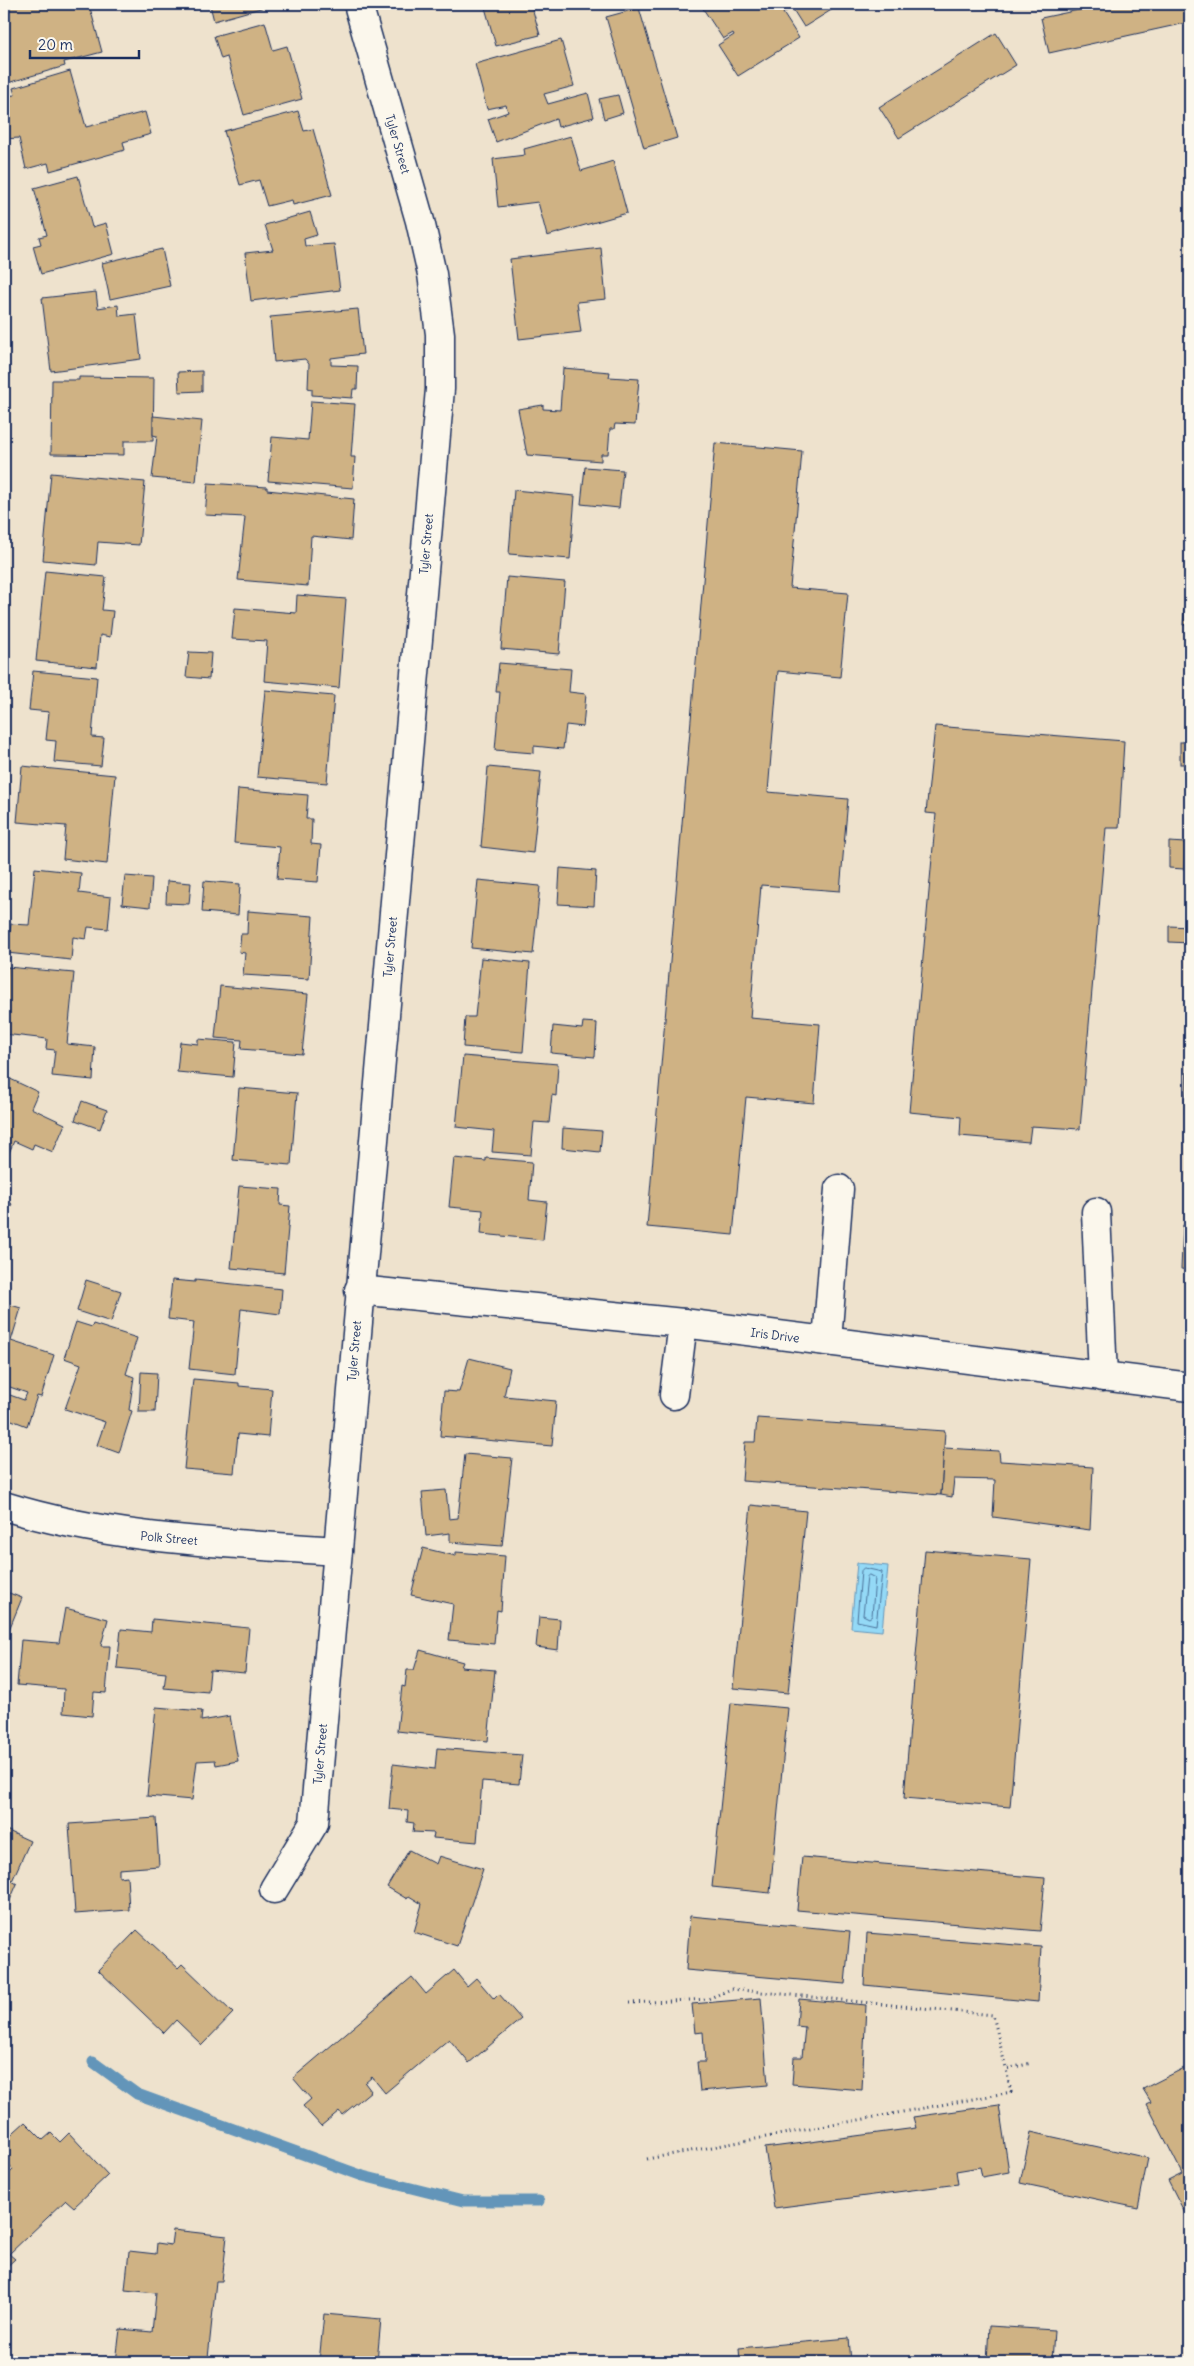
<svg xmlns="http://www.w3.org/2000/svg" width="1194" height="2366" viewBox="0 0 1194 2366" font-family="Delius,sans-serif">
	<rect width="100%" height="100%" fill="#eee2cd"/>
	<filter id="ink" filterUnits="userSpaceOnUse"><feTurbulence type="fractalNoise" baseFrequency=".02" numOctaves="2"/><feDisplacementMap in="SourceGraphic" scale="10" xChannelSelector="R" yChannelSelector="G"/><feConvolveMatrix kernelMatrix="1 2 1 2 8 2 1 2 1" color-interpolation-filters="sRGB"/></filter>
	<g filter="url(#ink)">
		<path fill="#94d9f6" stroke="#6495b9" d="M 857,1563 L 888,1566 L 882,1631 L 851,1628 Z"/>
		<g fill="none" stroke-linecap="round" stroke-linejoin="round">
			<g stroke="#4b739b" stroke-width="1">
				<path d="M 864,1568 L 882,1572 L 876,1625 L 857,1621 L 861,1571 Z"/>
				<path d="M 869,1575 L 875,1578 L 872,1616 L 869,1618 L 863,1615 L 867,1577 Z"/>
			</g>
			<path stroke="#6495b9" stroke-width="11" d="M 93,2062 L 137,2094 L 363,2176 L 463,2201 L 539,2201"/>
		</g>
		<g fill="#cfb284" stroke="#1b2f5e">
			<path d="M 4,4 L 89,4 L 102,52 L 64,62 L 65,66 L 4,84 Z"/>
			<path d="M 190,4 L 275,4 L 214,21 L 210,5 L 192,10 Z"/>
			<path d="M 484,4 L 531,4 L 540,35 L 496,46 Z"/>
			<path d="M 700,4 L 841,4 L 804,27 L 792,8 L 783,13 L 799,38 L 738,76 L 718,45 L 734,35 L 733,33 L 723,39 Z"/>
			<path d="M 1107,4 L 1190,4 L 1190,22 L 1049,53 L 1041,18 Z"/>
			<path d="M 639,8 L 677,138 L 644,148 L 606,17 Z"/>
			<path d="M 265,22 L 273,50 L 287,46 L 302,99 L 244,115 L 227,57 L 221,59 L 214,36 Z"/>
			<path d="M 996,33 L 1016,65 L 899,138 L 879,107 Z"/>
			<path d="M 561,40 L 574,86 L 544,94 L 548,104 L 588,93 L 594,117 L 558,127 L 556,119 L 496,142 L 488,119 L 508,112 L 506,105 L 487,109 L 475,64 Z"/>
			<path d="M 70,71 L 86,127 L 145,112 L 151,134 L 123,142 L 125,150 L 50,171 L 48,163 L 26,169 L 19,138 L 4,139 L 4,96 L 15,95 L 13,88 Z"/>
			<path d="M 618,95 L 623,113 L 604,119 L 599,99 Z"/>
			<path d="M 298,111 L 304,131 L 313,129 L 332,195 L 293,205 L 292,200 L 267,206 L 259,180 L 240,185 L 224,131 Z"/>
			<path d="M 571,136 L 581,171 L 613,161 L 627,213 L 547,236 L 538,202 L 498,207 L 493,159 L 525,155 L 524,149 Z"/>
			<path d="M 78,176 L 92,227 L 106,223 L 114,254 L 41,274 L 33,246 L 41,244 L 39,237 L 47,235 L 34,188 Z"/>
			<path d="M 310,212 L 317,235 L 304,239 L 305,246 L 334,244 L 340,290 L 251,301 L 245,253 L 273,250 L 265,225 Z"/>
			<path d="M 601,248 L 606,299 L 577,302 L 581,332 L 519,339 L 510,259 Z"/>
			<path d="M 162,249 L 170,286 L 110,299 L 102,263 Z"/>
			<path d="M 96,292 L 98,308 L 118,305 L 119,316 L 136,314 L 141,359 L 51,371 L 42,298 Z"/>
			<path d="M 358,309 L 363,354 L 331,358 L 331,365 L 358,366 L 357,389 L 353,389 L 352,398 L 312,395 L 312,389 L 308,388 L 309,364 L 305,359 L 274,362 L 270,317 Z"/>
			<path d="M 563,368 L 610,372 L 609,377 L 639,379 L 635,425 L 615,424 L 614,429 L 610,429 L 608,454 L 601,454 L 601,461 L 527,455 L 518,409 L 543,405 L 543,409 L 560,410 Z"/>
			<path d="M 202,371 L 202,391 L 179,392 L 178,372 Z"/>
			<path d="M 79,377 L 154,378 L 153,441 L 124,441 L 124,455 L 51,454 L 52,380 L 79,380 Z"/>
			<path d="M 311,401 L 355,404 L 351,457 L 355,457 L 353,488 L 268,481 L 272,437 L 308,440 Z"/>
			<path d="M 153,416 L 202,421 L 196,482 L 152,478 L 157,436 L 153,435 Z"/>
			<path d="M 715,443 L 802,451 L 790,588 L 848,593 L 840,677 L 778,671 L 768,792 L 848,799 L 840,891 L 761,885 L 750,1018 L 820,1024 L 814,1103 L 746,1097 L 733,1235 L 647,1227 Z"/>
			<path d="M 585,467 L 623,470 L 619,508 L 581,504 Z"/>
			<path d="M 51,473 L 145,482 L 139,545 L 98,542 L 96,565 L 43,560 Z"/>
			<path d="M 208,483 L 267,487 L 267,490 L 354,499 L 351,540 L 311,536 L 308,586 L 238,580 L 245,517 L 205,515 Z"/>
			<path d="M 514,490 L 575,496 L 570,559 L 509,554 Z"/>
			<path d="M 1187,526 L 1190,526 L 1190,545 L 1185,545 Z"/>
			<path d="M 45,571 L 106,577 L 102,610 L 113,611 L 110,637 L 100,635 L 97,667 L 36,661 Z"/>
			<path d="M 507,577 L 565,582 L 559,654 L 501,649 Z"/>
			<path d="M 1186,585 L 1190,585 L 1190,625 L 1183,625 Z"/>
			<path d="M 297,595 L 346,599 L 339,688 L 264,681 L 267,641 L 232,639 L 235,608 L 296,613 Z"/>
			<path d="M 1186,630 L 1190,630 L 1190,651 L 1185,651 Z"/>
			<path d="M 189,652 L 211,653 L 209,679 L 186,677 Z"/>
			<path d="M 499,663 L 571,669 L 569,692 L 586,694 L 583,727 L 566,725 L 563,749 L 534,746 L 534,753 L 495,750 L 500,692 L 496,692 Z"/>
			<path d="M 33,671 L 97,677 L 92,737 L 104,738 L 101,766 L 54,762 L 56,741 L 46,740 L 49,712 L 29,710 Z"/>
			<path d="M 265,690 L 334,696 L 327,783 L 257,777 Z"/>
			<path d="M 935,726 L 1124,741 L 1119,828 L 1106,828 L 1080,1129 L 1031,1126 L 1029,1142 L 960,1136 L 961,1117 L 909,1112 L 936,814 L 926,813 Z"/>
			<rect x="1180" y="742" width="10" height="22"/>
			<path d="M 22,766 L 115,775 L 107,864 L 63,859 L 66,826 L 17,822 Z"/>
			<path d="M 488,767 L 541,772 L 533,853 L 481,847 Z"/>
			<path d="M 238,789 L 308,795 L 306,819 L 312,819 L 311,844 L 321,845 L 318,882 L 277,879 L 280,847 L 234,843 Z"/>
			<path d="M 1169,842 L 1185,843 L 1184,869 L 1169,868 Z"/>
			<path d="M 35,868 L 81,873 L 79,893 L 111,897 L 108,929 L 88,927 L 86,939 L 73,937 L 71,960 L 7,953 L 11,924 L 29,925 Z"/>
			<path d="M 560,868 L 596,871 L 594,906 L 558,904 Z"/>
			<path d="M 125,876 L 152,878 L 150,907 L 122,904 Z"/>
			<path d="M 478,880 L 540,886 L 533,954 L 471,948 Z"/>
			<path d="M 167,881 L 191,883 L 189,904 L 166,903 Z"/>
			<path d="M 204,881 L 240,884 L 238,915 L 202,912 Z"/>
			<path d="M 248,911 L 313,916 L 309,979 L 243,975 L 245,953 L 239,952 L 241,934 L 247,934 Z"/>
			<path d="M 1169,926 L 1190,927 L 1190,943 L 1169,942 Z"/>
			<path d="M 481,958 L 530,963 L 523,1052 L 463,1047 L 465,1017 L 475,1017 Z"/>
			<path d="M 7,967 L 74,973 L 67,1044 L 95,1047 L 93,1080 L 52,1076 L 55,1050 L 46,1049 L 47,1039 L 4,1034 Z"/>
			<path d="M 220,986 L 308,994 L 302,1054 L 241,1049 L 242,1040 L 215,1038 Z"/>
			<path d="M 583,1022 L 597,1023 L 595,1057 L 551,1053 L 553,1026 L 582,1029 Z"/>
			<path d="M 198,1039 L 236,1042 L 233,1077 L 177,1072 L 180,1042 L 198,1044 Z"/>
			<path d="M 1188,1040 L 1190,1040 L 1190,1115 L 1185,1114 Z"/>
			<path d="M 463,1056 L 558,1064 L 556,1096 L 552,1095 L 549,1123 L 534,1122 L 531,1155 L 492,1152 L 494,1131 L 456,1127 Z"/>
			<path d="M 4,1076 L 38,1092 L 31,1108 L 65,1124 L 53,1152 L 34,1144 L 32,1149 L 14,1141 L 4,1165 Z"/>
			<path d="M 239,1088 L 297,1093 L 291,1165 L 233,1160 Z"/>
			<path d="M 82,1101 L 107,1110 L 100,1129 L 75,1120 Z"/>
			<path d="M 563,1128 L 602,1131 L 600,1152 L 562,1148 Z"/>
			<path d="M 454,1158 L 486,1161 L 486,1158 L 532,1162 L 529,1200 L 547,1202 L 543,1240 L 481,1234 L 483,1210 L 449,1207 Z"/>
			<path d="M 239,1186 L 281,1189 L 280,1205 L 290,1206 L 284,1273 L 231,1268 Z"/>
			<path d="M 4,1198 L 12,1204 L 4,1217 Z"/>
			<path d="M 1183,1225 L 1190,1226 L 1190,1270 L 1181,1269 Z"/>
			<path d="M 86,1280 L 121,1291 L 111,1322 L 77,1311 Z"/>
			<path d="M 172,1280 L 195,1282 L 195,1280 L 282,1289 L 280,1314 L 241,1309 L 235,1374 L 189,1369 L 194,1322 L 168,1319 Z"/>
			<path d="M 4,1303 L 21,1308 L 11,1341 L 54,1355 L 41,1397 L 37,1396 L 27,1426 L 4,1417 L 4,1393 L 24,1400 L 27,1393 L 4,1385 Z"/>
			<path d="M 76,1322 L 92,1327 L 93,1324 L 137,1338 L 126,1374 L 134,1377 L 129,1410 L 132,1411 L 119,1453 L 97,1445 L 105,1422 L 65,1409 L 81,1364 L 64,1358 Z"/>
			<path d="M 469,1358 L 510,1368 L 504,1396 L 556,1401 L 552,1446 L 440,1436 L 444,1391 L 459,1392 Z"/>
			<path d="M 141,1372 L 157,1373 L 155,1412 L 139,1412 Z"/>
			<path d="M 193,1379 L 239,1383 L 239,1386 L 272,1389 L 268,1437 L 238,1434 L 234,1473 L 184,1469 Z"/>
			<path d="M 757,1418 L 945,1431 L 941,1495 L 742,1481 L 745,1442 L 755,1442 Z"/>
			<path d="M 944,1448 L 999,1451 L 1000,1461 L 1093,1467 L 1090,1530 L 993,1517 L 995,1480 L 954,1479 L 952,1497 L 941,1495 Z"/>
			<path d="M 465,1454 L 512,1458 L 502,1546 L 450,1542 L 450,1533 L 426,1536 L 422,1492 L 446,1490 L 449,1519 L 458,1518 Z"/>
			<path d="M 751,1505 L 806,1511 L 788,1693 L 733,1688 Z"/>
			<path d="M 423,1548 L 456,1556 L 456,1552 L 505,1556 L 501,1611 L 497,1610 L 494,1644 L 449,1640 L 453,1604 L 411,1595 Z"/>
			<path d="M 925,1550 L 1031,1559 L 1010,1807 L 904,1798 Z"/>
			<path d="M 4,1591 L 22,1598 L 4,1642 Z"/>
			<path d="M 65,1608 L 108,1619 L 101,1646 L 110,1646 L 106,1693 L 94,1692 L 92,1716 L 63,1713 L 64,1689 L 17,1685 L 21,1640 L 59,1643 Z"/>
			<path d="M 539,1617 L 560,1619 L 558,1650 L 536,1647 Z"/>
			<path d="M 152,1619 L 249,1628 L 245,1673 L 210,1670 L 208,1692 L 164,1688 L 166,1673 L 117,1668 L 121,1629 L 151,1632 Z"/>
			<path d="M 420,1650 L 463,1662 L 461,1667 L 495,1670 L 488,1741 L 397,1731 L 402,1686 L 405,1687 L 407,1670 L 414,1670 Z"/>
			<path d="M 731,1703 L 788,1708 L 770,1893 L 712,1887 Z"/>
			<path d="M 156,1707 L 202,1711 L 201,1721 L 230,1716 L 238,1761 L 216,1765 L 215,1760 L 197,1761 L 192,1800 L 147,1796 Z"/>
			<path d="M 437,1748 L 522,1755 L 519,1784 L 482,1781 L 477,1842 L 433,1838 L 434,1833 L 413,1832 L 414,1823 L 407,1822 L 408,1811 L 389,1809 L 393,1764 L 435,1769 Z"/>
			<path d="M 156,1818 L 159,1866 L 119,1869 L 119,1877 L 127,1876 L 129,1910 L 75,1914 L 69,1824 Z"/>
			<path d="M 4,1829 L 30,1841 L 12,1881 L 17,1884 L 4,1914 Z"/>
			<path d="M 409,1850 L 436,1864 L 439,1856 L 483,1869 L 457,1946 L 414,1932 L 422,1904 L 409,1896 L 407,1899 L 387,1887 Z"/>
			<path d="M 802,1857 L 1045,1878 L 1040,1931 L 797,1910 Z"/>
			<path d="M 690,1916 L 850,1931 L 845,1984 L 686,1970 Z"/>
			<path d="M 137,1930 L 178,1968 L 182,1964 L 233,2013 L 202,2045 L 176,2020 L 164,2033 L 98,1970 Z"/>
			<path d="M 867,1933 L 1041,1947 L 1038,2002 L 864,1985 Z"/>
			<path d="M 454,1970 L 467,1986 L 476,1978 L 494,1999 L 499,1994 L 521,2019 L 469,2063 L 449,2039 L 385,2093 L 372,2077 L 365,2083 L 371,2091 L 342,2115 L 339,2111 L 321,2126 L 303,2106 L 311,2099 L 293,2078 L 412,1977 L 426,1994 Z"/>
			<path d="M 761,1998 L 768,2085 L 700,2091 L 697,2062 L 705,2062 L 703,2032 L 695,2033 L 692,2004 Z"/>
			<path d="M 799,1999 L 866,2005 L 862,2090 L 792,2084 L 794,2057 L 802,2057 L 805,2027 L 797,2026 Z"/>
			<path d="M 1190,2065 L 1190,2223 L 1168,2180 L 1182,2173 L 1147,2104 L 1151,2102 L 1143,2089 Z"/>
			<path d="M 999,2105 L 1009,2172 L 982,2177 L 980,2167 L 956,2171 L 958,2184 L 774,2208 L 765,2148 L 916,2128 L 913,2117 Z"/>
			<path d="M 25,2122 L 43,2140 L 51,2133 L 60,2142 L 69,2133 L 108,2175 L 74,2207 L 66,2200 L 9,2254 L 15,2259 L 4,2269 L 4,2178 L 13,2170 L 4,2160 L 4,2141 Z"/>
			<path d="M 1031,2132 L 1148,2158 L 1138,2208 L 1020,2183 Z"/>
			<path d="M 173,2230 L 227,2236 L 222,2281 L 216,2281 L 208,2358 L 215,2359 L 215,2362 L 116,2362 L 120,2329 L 152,2332 L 156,2293 L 125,2290 L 129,2251 L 156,2254 L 157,2243 L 171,2245 Z"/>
			<path d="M 324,2314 L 381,2319 L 377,2362 L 319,2362 Z"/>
			<path d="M 989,2326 L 1054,2330 L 1052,2362 L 987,2362 Z"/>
			<path d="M 849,2338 L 851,2362 L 740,2362 L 739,2348 Z"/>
		</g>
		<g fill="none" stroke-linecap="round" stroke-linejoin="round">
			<defs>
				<g id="minor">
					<path d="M 1096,1212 L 1103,1377"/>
					<path d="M 359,1290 L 683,1323 L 1190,1387"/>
					<path d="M 827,1341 L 839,1189"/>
					<path d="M 674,1395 L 683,1323"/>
					<path d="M 4,1506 C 113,1540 224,1543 338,1551"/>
					<path d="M 274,1889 L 314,1823 L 440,389 L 440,334 L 432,274 L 420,221 L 358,4"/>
				</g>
			</defs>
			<use href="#minor" stroke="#1b2f5e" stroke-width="31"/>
			<g stroke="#1b2f5e" stroke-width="3" stroke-dasharray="1 4" stroke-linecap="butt">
				<path d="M 629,2003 L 708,1999 L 731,1989 L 993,2015 L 1006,2069 L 1032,2063"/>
				<path d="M 647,2159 L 1011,2092 L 1006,2069"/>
			</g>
			<use href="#minor" stroke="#fbf7ec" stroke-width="28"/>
		</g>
	</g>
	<g text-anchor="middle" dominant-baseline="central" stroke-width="4" stroke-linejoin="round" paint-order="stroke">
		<g font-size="12" fill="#1b2f5e" stroke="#fbf7ec">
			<text transform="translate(398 144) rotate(74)">Tyler Street</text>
			<text transform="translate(426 544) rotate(-85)">Tyler Street</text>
			<text transform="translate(390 947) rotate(-85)">Tyler Street</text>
			<text transform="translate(775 1335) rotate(7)">Iris Drive</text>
			<text transform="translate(354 1351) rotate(-85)">Tyler Street</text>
			<text transform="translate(169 1538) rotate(5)">Polk Street</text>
			<text transform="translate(320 1754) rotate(-85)">Tyler Street</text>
		</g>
	</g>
	<rect width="1194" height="2366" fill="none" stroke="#fbf7ec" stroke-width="20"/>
	<rect x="10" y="10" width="1174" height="2346" fill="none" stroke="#1b2f5e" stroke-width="2" filter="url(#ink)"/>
	<path d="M30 50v8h109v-8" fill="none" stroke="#1b2f5e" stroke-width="2.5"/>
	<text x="38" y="50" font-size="15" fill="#1b2f5e" stroke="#fbf7ec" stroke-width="4" paint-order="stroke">20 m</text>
</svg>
